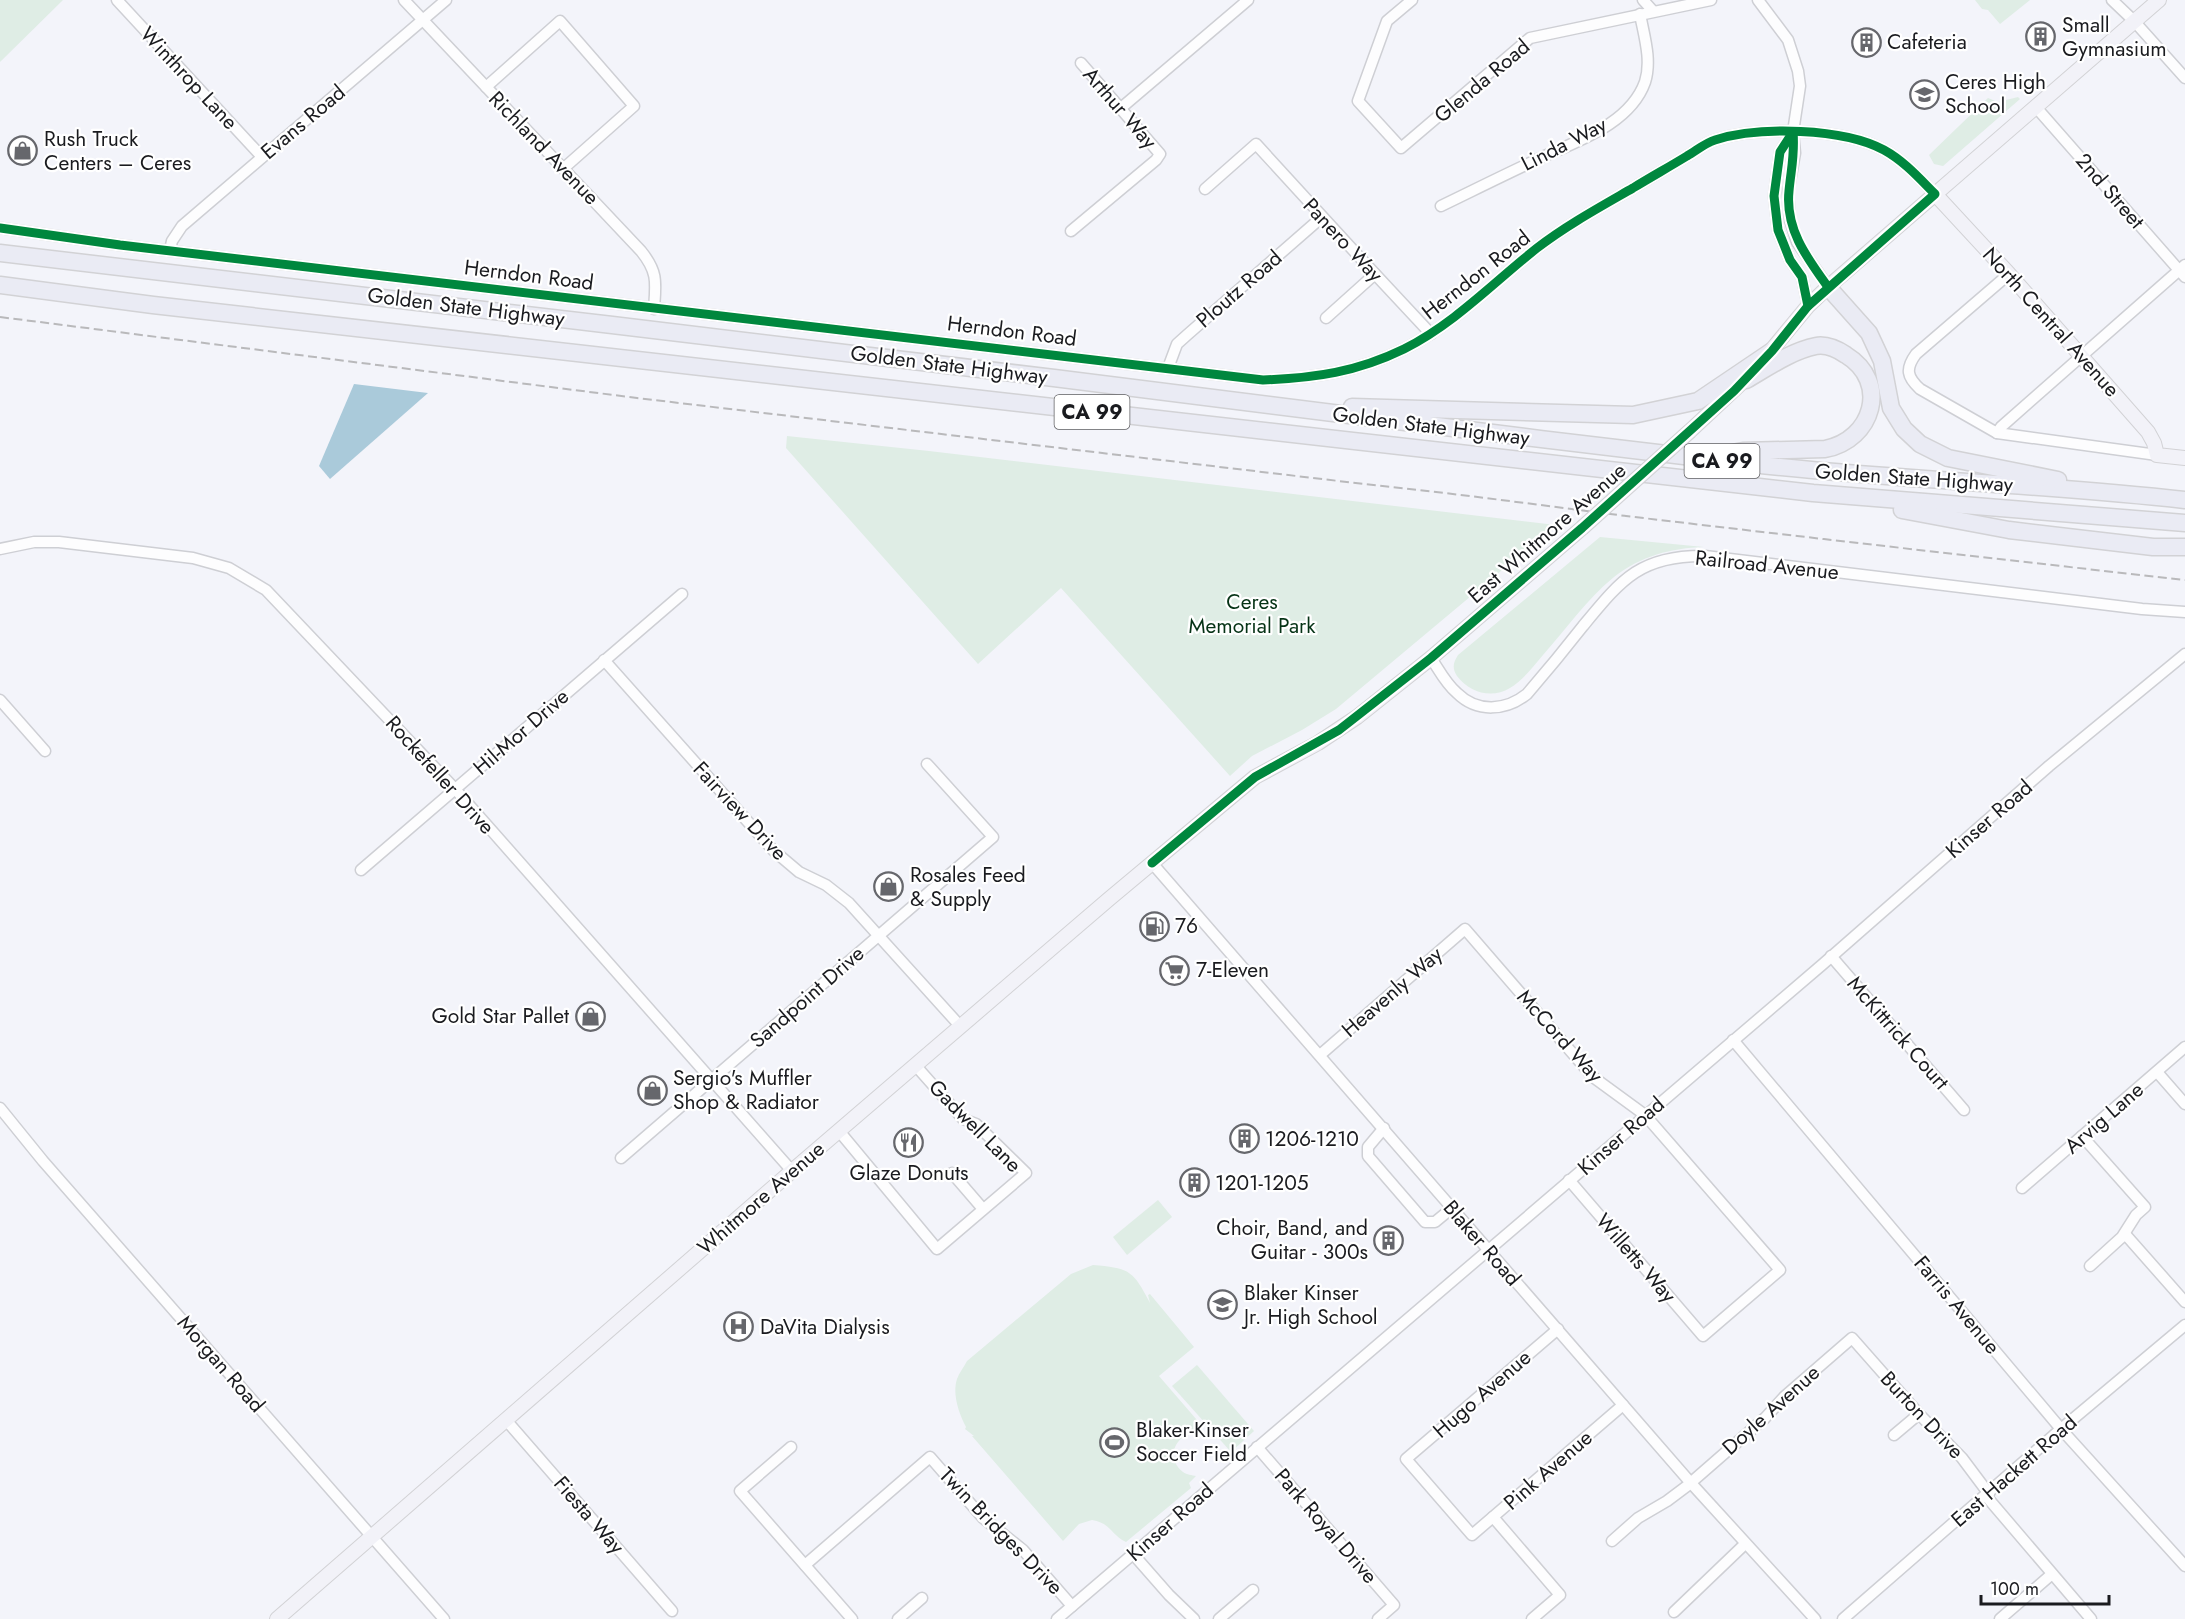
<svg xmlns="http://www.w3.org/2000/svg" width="2185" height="1619" viewBox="0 0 2185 1619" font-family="Jost,sans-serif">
	<rect width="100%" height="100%" fill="#f3f4fa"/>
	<g fill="#dfede5">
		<path d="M 0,0 L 63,0 L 0,62 Z"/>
		<path d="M 1975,0 L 2030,0 L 2000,24 L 1988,10 L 1982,9 Z"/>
		<path d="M 2018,97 L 2020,99 L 1943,166 L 1934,164 L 1929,155 L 1988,98 L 1998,102 Z"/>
		<path d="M 787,436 L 929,451 L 1556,525 L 1336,709 L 1302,730 L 1252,756 L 1230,776 L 1061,588 L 978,664 L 786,448 Z"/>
		<path d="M 1600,537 L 1704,547 C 1671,548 1641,556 1614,577 C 1587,599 1566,629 1543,655 C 1533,667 1523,680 1510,688 C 1492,699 1470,693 1457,676 C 1452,668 1453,663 1458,655 Z"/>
		<path d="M 1158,1200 L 1172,1217 L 1127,1255 L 1113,1237 Z"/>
		<path d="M 1093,1265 C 1129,1268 1133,1270 1150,1303 L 1148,1295 L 1150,1294 L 1194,1347 L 1159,1376 L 1203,1427 L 1199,1427 L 1195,1423 L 1199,1432 C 1178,1431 1163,1457 1183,1472 C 1187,1475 1192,1475 1196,1476 L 1189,1483 L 1191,1488 L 1126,1542 C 1111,1535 1111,1523 1092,1520 L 1079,1524 L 1063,1541 L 972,1436 L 974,1436 L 965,1429 L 966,1427 C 959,1414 952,1394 957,1379 C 959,1373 964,1367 967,1361 L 1071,1274 Z"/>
		<path d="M 1197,1365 L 1254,1431 L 1231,1452 L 1172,1386 Z"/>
	</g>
	<path fill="#aacada" d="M 354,384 L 428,393 L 330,479 L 319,466 Z"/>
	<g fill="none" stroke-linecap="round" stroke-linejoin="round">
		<defs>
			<g id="minor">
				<path d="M 117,0 L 262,157"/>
				<path d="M 404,0 L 641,251 C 658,272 656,282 654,309"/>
				<path d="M 1412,0 L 1387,21 L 1358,101 L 1401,148 L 1530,38 L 1711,0"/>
				<path d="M 1643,0 L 1653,11"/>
				<path d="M 1758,0 L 1788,40 L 1798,71 L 1800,86 L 1793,132 L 1795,153 L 1788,193 L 1790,220 L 1797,242 L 1828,287"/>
				<path d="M 2112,0 L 2134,21 L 2185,78"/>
				<path d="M 486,87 L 560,21 L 634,106 L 564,168"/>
				<path d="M 2035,106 L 2185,277"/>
				<path d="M 1121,108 L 1248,0"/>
				<path d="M 1793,132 L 1780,152 L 1774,196 L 1778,230 L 1790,260 L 1802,277 L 1808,306"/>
				<path d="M 1205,189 L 1256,144 L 1375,274 L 1431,334"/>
				<path d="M 1441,206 C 1472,191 1502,176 1532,162 C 1570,143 1629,127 1645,82 C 1652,60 1644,36 1640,14"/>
				<path d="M 0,228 L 120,245 L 1263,380 C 1315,378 1357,372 1404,349 C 1454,324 1493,283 1537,248 C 1567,225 1600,207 1633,188 C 1651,177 1669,167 1687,156 C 1696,151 1705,143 1715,140 C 1759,126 1843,128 1884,150 C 1904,161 1919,178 1935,194"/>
				<path d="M 1071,231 L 1156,160 L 1160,154 L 1081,63"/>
				<path d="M 170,250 L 172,241 L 182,226 L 446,0"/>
				<path d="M 2009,274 L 1916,354 C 1905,369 1907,377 1920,389 L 1997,433 L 2157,455"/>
				<path d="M 1326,318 L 1375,274"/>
				<path d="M 1168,368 L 1177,344 L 1187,335 L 1322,217"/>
				<path d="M 1997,433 L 2001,427 L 2185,265"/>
				<path d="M 0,549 L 34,542 L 59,542 L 193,558 L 229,568 L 266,590 L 455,789 L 792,1171"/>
				<path d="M 1431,658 C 1439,670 1446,684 1457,693 C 1477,713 1506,711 1527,694 C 1546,672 1565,649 1583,626 C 1621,580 1640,555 1705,556 L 2142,609 L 2185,612"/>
				<path d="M 604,660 L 773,850 L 799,872 L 826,885 L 849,903 L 961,1027"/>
				<path d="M 0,700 L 45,751"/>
				<path d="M 1152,863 L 1690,1482 L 1815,1619"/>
				<path d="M 361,870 L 682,594"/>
				<path d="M 1831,956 L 1964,1110"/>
				<path d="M 1733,1040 L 2061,1429 L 2185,1566"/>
				<path d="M 1320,1055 L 1465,929 L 1593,1077 L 1645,1115 L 1780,1270 L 1703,1336 L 1569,1180"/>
				<path d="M 2157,1072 L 2185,1104"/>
				<path d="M 0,1108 L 43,1161 L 444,1619"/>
				<path d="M 1384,1128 L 1368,1147 L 1368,1156 L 1425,1222 L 1435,1222 L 1452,1208"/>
				<path d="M 839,1131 L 937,1249 L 1026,1173 L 976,1124 L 963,1119 L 916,1066"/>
				<path d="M 2082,1136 L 2145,1207 L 2136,1215 L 2122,1237 L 2090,1266"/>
				<path d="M 621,1158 L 993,837 L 927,764"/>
				<path d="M 952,1173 L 983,1209"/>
				<path d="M 2022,1188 L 2185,1047"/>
				<path d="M 2125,1234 L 2185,1302"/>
				<path d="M 1558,1329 L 1406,1459 L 1472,1535 L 1623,1405"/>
				<path d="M 506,1420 L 672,1611"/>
				<path d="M 1894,1435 L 1919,1414"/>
				<path d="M 791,1447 L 740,1491 L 852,1619"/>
				<path d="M 1257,1447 L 1394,1605 L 1378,1619"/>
				<path d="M 1986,1496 L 2091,1619"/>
				<path d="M 1493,1517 L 1560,1595 L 1532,1619"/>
				<path d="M 1612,1541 L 1638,1518 L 1667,1501 L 1687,1486 L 1765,1418 L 1784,1397 L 1852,1338 L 1919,1414 L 1962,1458 L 1989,1494"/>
				<path d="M 1133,1554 L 1169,1595 L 1194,1619"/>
				<path d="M 805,1565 L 930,1457 L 983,1518 L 1023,1550 L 1072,1606"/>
				<path d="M 1674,1612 L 1745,1544"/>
				<path d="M 898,1619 L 922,1598"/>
				<path d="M 1057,1619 L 1823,964 L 2049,766 L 2185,654"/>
				<path d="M 1219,1619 L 1253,1590"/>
				<path d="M 1843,1619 L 2061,1429 L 2185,1325"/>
				<path d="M 2000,1619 L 2052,1574"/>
			</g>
			<g id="major">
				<path d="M 1935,194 L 2009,274 L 2148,432 L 2154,443 L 2157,455 L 2185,458"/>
				<path d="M 1765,358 L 1808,306 L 1828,287 L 2159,0"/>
				<path d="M 1690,431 L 1752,373"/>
				<path d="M 277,1619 L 792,1171 L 1109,899 L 1255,777 L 1318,743 L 1357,717 L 1431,658 L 1582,528"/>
			</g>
			<g id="highway">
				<path d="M 0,253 C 351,296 703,334 1054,378 C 1280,406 1507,436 1734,462 C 1884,480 2035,483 2185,500"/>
				<path d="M 0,285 L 153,305 L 1813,493 L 2185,523"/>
				<path d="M 1828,287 L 1869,333 L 1882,361 L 1891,408 L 1904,429 L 1920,444 L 1948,458 L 2058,480"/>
				<path d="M 1352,407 L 1633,415 L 1698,401 L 1772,351"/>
				<path d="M 1721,455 L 1743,451 L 1825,449 C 1873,440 1890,382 1846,355 C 1837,349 1827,344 1816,346 C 1791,351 1767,368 1746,380"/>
				<path d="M 1902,510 L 2009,530 L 2153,547 L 2185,547"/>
			</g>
		</defs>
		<use href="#minor" stroke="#cecfd4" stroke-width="13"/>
		<use href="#major" stroke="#d2d2d5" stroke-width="16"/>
		<use href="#highway" stroke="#d2d2d5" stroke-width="19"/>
		<use href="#minor" stroke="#fdfdfe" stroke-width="10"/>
		<use href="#major" stroke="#f2f2f8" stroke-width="14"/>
		<use href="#highway" stroke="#eaebf4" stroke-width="16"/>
		<path stroke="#b9b9bb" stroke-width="2" stroke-dasharray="9 4.5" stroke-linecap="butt" d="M 0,317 L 637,398 L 1364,484 C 1452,493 1539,505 1626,516 C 1812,538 1998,559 2185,580"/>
		<defs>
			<path id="major-bridge" d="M 1582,528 L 1690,431"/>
		</defs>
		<use href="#major-bridge" stroke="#d2d2d5" stroke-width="16" stroke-linecap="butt"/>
		<use href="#major-bridge" stroke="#f2f2f8" stroke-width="14"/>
		<defs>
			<g id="cycleway">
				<path d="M 1793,132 L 1780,152 L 1774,196 L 1778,230 L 1790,260 L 1802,277 L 1808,306"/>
				<path d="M 1793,132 C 1795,155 1791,169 1789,191 C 1785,229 1807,258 1828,287"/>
				<path d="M 0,228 L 120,245 L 1263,380 C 1315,378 1357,372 1404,349 C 1454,324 1493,283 1537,248 C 1567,225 1600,207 1633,188 C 1651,177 1669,167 1687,156 C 1696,151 1705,143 1715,140 C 1759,126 1843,128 1884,150 C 1904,161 1919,178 1935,194 L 1808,306 L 1772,351 L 1734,391 L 1582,528 L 1431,658 L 1339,730 L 1255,777 L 1152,863"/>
			</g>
		</defs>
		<use href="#cycleway" stroke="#fff" stroke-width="13"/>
		<use href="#cycleway" stroke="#00873e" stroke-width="9"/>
	</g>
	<defs>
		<symbol id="building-ring" viewBox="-11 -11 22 22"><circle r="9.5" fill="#fff" stroke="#66676c" stroke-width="1.5"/><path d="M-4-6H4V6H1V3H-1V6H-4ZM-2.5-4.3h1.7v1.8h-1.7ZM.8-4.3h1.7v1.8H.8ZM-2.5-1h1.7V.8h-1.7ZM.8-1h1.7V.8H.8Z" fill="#66676c"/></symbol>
		<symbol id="school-ring" viewBox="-11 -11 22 22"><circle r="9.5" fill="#fff" stroke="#66676c" stroke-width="1.5"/><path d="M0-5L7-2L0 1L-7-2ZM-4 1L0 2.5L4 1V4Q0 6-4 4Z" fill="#66676c"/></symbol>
		<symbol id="shop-ring" viewBox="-11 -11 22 22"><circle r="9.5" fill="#fff" stroke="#66676c" stroke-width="1.5"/><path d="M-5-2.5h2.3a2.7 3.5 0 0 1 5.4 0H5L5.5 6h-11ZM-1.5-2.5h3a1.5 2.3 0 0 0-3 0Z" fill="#66676c"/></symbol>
		<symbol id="fuel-ring" viewBox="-11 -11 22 22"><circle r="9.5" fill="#fff" stroke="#66676c" stroke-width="1.5"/><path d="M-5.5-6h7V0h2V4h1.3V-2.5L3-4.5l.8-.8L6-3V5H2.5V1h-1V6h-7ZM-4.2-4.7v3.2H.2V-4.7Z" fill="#66676c"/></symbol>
		<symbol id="supermarket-ring" viewBox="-11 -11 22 22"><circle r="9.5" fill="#fff" stroke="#66676c" stroke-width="1.5"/><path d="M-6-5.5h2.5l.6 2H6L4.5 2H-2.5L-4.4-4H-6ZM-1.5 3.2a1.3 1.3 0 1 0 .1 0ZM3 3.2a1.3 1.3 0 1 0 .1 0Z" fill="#66676c"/></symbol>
		<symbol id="restaurant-ring" viewBox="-11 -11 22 22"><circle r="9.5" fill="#fff" stroke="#66676c" stroke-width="1.5"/><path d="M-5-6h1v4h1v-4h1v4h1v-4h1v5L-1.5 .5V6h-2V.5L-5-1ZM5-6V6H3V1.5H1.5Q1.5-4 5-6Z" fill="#66676c"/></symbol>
		<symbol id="hospital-ring" viewBox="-11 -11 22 22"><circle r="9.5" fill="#fff" stroke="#66676c" stroke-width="1.5"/><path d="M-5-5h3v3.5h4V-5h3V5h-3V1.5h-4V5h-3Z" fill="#66676c"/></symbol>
		<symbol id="stadium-ring" viewBox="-11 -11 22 22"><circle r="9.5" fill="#fff" stroke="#66676c" stroke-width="1.5"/><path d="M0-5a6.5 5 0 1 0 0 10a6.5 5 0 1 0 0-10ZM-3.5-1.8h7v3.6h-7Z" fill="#66676c"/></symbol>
	</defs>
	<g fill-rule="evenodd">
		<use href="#building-ring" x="2024" y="20" width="33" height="33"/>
		<use href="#building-ring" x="1850" y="26" width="33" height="33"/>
		<use href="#school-ring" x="1908" y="78" width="33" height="33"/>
		<use href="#shop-ring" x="6" y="134" width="33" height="33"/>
		<use href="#shop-ring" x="872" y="870" width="33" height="33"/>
		<use href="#fuel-ring" x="1138" y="910" width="33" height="33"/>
		<use href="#supermarket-ring" x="1158" y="954" width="33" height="33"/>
		<use href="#shop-ring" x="574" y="1000" width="33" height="33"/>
		<use href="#shop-ring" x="636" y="1074" width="33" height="33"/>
		<use href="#building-ring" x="1228" y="1122" width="33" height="33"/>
		<use href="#restaurant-ring" x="892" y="1126" width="33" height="33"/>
		<use href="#building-ring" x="1178" y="1166" width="33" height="33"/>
		<use href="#building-ring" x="1372" y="1224" width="33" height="33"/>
		<use href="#school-ring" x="1206" y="1288" width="33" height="33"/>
		<use href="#hospital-ring" x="722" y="1310" width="33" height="33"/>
		<use href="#stadium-ring" x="1098" y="1426" width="33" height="33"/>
	</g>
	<g text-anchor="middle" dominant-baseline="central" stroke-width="4.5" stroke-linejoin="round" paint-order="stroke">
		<g fill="#fff" stroke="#5f5f62" stroke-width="1.5">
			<rect x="1054.5" y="395" width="75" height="34" rx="4.5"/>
			<rect x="1684.5" y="444" width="75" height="34" rx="4.5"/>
		</g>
		<g font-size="20" font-weight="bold" fill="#1a1b1f">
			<text x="1092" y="412">CA 99</text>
			<text x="1722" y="461">CA 99</text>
		</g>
		<g font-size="21" fill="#1a1b1f" stroke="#fff" text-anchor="start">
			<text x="2062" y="25">Small<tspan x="2062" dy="24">Gymnasium</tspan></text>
			<text x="1887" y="42">Cafeteria</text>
			<text x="1945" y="82">Ceres High<tspan x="1945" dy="24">School</tspan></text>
			<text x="44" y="139">Rush Truck<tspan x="44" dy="24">Centers – Ceres</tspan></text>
			<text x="910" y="875">Rosales Feed<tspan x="910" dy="24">&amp; Supply</tspan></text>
			<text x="1175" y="926">76</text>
			<text x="1196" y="970">7-Eleven</text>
			<text x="569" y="1016" text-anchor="end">Gold Star Pallet</text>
			<text x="673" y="1078">Sergio's Muffler<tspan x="673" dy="24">Shop &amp; Radiator</tspan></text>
			<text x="1265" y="1139">1206-1210</text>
			<text x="909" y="1173" text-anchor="middle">Glaze Donuts</text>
			<text x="1215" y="1183">1201-1205</text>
			<text x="1368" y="1228" text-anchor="end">Choir, Band, and<tspan x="1368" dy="24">Guitar - 300s</tspan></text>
			<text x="1244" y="1293">Blaker Kinser<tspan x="1244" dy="24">Jr. High School</tspan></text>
			<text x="760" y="1327">DaVita Dialysis</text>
			<text x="1136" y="1430">Blaker-Kinser<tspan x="1136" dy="24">Soccer Field</tspan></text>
		</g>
		<g font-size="21" fill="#1a1b1f" stroke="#fff">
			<text transform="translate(189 78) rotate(47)">Winthrop Lane</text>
			<text transform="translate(1482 81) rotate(-40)">Glenda Road</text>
			<text transform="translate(1120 108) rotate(49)">Arthur Way</text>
			<text transform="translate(303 122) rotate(-40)">Evans Road</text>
			<text transform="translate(1564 144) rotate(-27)">Linda Way</text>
			<text transform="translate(544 148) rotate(46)">Richland Avenue</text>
			<text transform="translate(2110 191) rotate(49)">2nd Street</text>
			<text transform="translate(1343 240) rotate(47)">Panero Way</text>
			<text transform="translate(529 275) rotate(7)">Herndon Road</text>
			<text transform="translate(1476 275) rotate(-38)">Herndon Road</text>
			<text transform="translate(1239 289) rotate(-41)">Ploutz Road</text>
			<text transform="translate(466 307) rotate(7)">Golden State Highway</text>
			<text transform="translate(2051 322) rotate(48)">North Central Avenue</text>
			<text transform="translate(1012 331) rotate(7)">Herndon Road</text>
			<text transform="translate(949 365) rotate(7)">Golden State Highway</text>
			<text transform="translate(1431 426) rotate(7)">Golden State Highway</text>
			<text transform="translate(1914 478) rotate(4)">Golden State Highway</text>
			<text transform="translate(1547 533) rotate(-41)">East Whitmore Avenue</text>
			<text transform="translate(1767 565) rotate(6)">Railroad Avenue</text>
			<text transform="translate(521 732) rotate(-41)">Hil-Mor Drive</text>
			<text transform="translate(440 775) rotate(48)">Rockefeller Drive</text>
			<text transform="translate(740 811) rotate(47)">Fairview Drive</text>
			<text transform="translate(1989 819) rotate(-41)">Kinser Road</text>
			<text transform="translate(1392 992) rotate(-41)">Heavenly Way</text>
			<text transform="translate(807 997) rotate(-41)">Sandpoint Drive</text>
			<text transform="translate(1898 1033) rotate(49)">McKittrick Court</text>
			<text transform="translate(1560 1036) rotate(48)">McCord Way</text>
			<text transform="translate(2104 1118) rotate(-41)">Arvig Lane</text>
			<text transform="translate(975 1126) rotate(45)">Gadwell Lane</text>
			<text transform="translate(1621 1136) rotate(-41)">Kinser Road</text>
			<text transform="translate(761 1198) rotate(-41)">Whitmore Avenue</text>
			<text transform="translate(1482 1243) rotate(49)">Blaker Road</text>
			<text transform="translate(1636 1258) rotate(49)">Willetts Way</text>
			<text transform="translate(1957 1305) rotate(50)">Farris Avenue</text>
			<text transform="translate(221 1364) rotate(49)">Morgan Road</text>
			<text transform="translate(1482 1394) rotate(-41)">Hugo Avenue</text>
			<text transform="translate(1771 1410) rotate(-42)">Doyle Avenue</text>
			<text transform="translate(1922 1415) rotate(47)">Burton Drive</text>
			<text transform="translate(1548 1470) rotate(-41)">Pink Avenue</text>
			<text transform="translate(2014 1471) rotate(-41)">East Hackett Road</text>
			<text transform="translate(589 1515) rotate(49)">Fiesta Way</text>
			<text transform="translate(1170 1522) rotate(-41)">Kinser Road</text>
			<text transform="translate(1326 1526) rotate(49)">Park Royal Drive</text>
			<text transform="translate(1001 1531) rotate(46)">Twin Bridges Drive</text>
		</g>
		<g font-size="21" fill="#063316" stroke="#fff">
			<text x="1252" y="602">Ceres<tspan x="1252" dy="24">Memorial Park</tspan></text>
		</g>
	</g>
	<path d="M1981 1595v9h128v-9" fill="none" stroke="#1a1b1f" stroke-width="3"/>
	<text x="1990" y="1595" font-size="18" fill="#1a1b1f" stroke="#ffffff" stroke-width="4.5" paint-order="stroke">100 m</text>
</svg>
